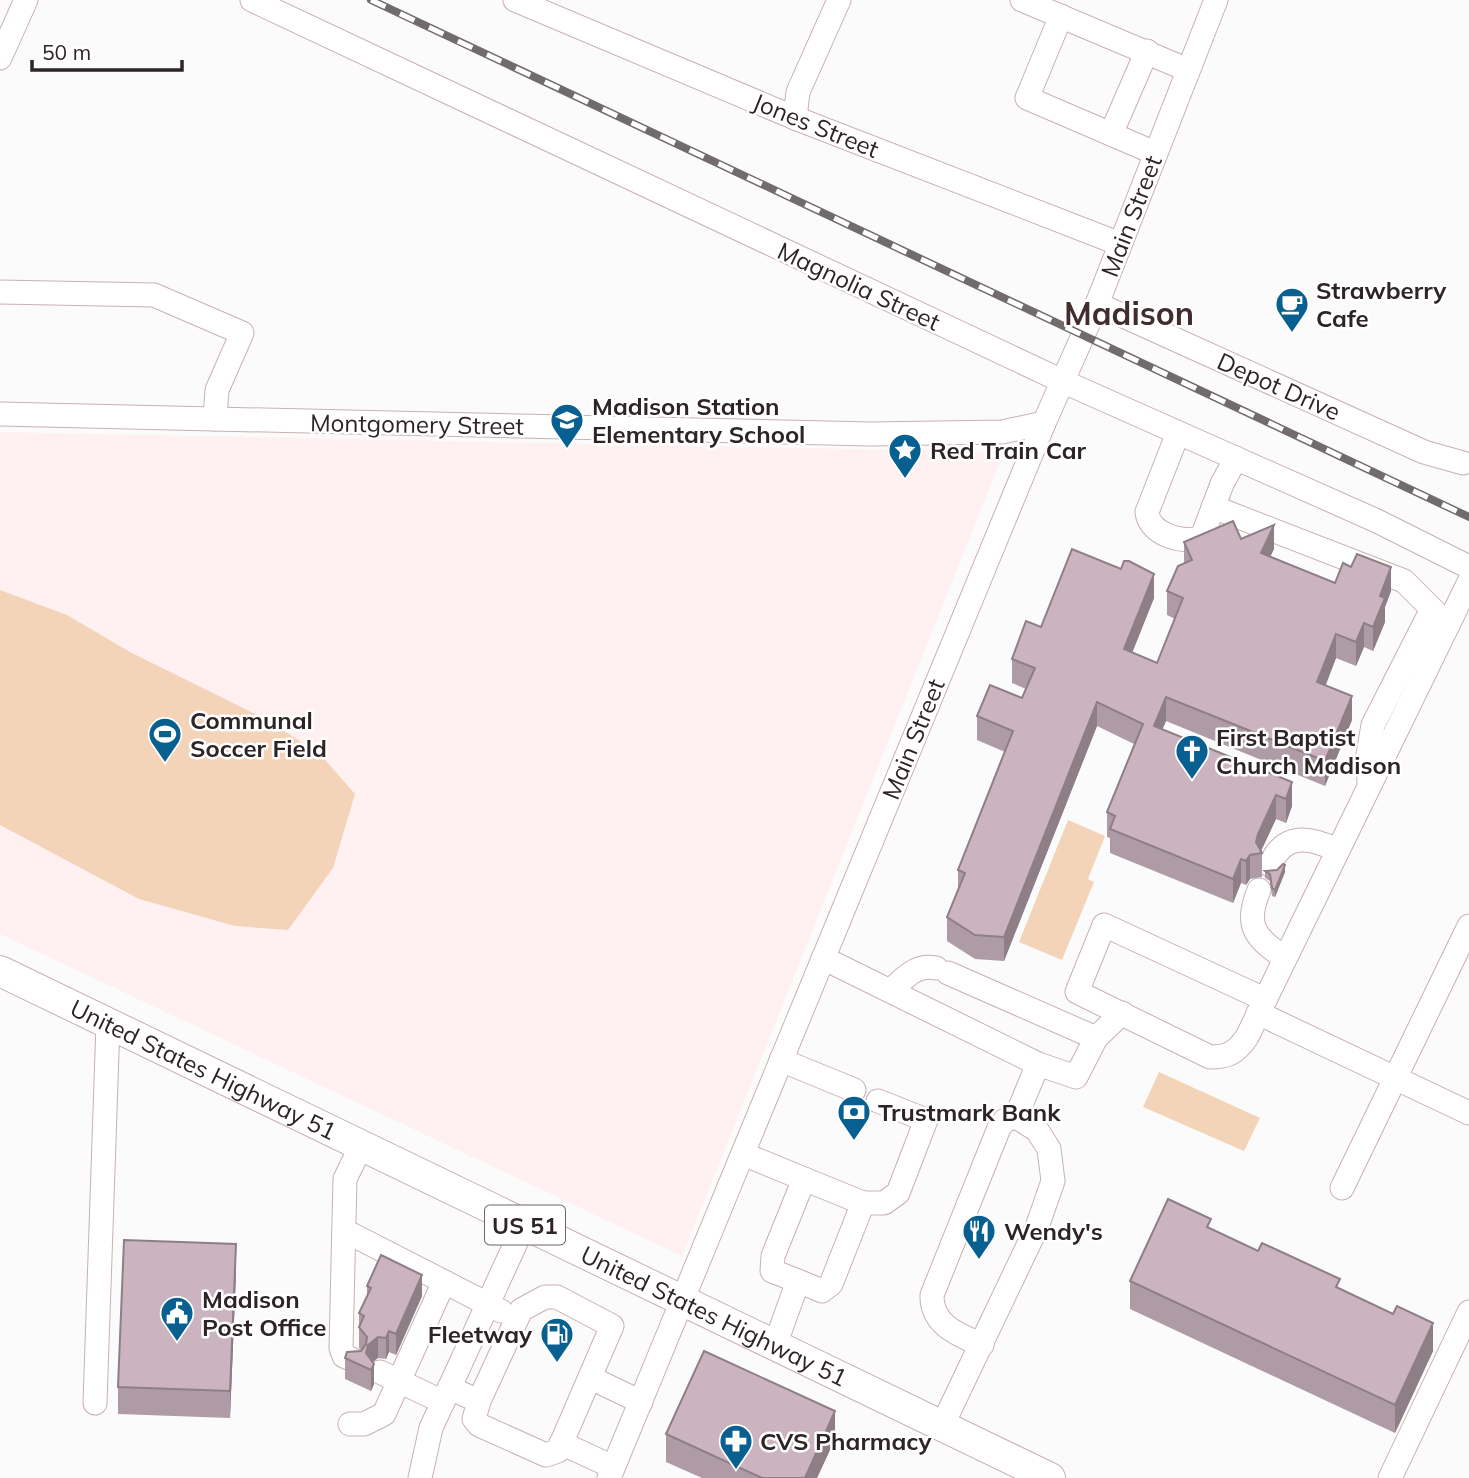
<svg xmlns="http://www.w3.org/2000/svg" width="1469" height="1478" viewBox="0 0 1469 1478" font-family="Mulish,sans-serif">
	<rect width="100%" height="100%" fill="#fbfbfb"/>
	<path fill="#fff0f1" d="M 0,432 L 1004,452 L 682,1256 L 0,934 Z"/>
	<g fill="#f4d4b9">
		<path d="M 0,590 L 67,615 L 130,652 L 267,720 L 320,754 L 355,794 L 333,868 L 288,930 L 235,926 L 139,899 L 0,825 Z"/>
		<path d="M 1068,820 L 1105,836 L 1088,879 L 1094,882 L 1062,960 L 1019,942 Z"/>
		<path d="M 1159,1072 L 1260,1118 L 1244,1151 L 1143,1107 Z"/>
	</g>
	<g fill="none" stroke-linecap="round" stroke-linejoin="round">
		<defs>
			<g id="minor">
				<path d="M 252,0 L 1062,381 L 1377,521 L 1469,567"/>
				<path d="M 515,0 L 795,118 L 1120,244"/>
				<path d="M 1022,0 L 1188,70"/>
				<path d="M 1061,16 L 1027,98 L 1155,153"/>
				<path d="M 0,58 L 26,0"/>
				<path d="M 795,118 L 798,92 L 839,0"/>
				<path d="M 1111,134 L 1147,51"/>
				<path d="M 0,292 L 154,295 L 242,333 L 217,390 L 215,419"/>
				<path d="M 1097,304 L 1424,452 L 1463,463"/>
				<path d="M 0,414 L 871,434 L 1002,432 L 1044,423"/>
				<path d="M 1178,433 L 1147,512 C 1149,534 1183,545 1202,537 L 1222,484 L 1236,458"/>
				<path d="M 1213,507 L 1404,581 L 1448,625"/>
				<path d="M 1369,783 L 1368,754 L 1373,725 L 1431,611"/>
				<path d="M 1270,865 C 1284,832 1310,837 1337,850"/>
				<path d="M 1259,890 C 1244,926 1255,938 1285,958"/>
				<path d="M 823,958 L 1038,1064 L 1076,1077 L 1096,1038 L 1122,1013"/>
				<path d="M 948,973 L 1096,1038"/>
				<path d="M 891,990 C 906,977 916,964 936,968"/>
				<path d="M 1264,999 L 1104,925 L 1077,992 L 1210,1057 C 1228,1057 1236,1053 1247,1037 L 1469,582"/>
				<path d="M 1258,1013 L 1469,1113"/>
				<path d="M 781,1060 L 854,1090"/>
				<path d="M 743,1154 L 804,1179"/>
				<path d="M 1342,1188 L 1469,926"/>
				<path d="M 863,1203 L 884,1203 L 898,1193 L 926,1120 L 878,1101"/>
				<path d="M 344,1234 L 353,1235 L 501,1311"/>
				<path d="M 775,1345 L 798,1281 L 822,1291 L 831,1284 L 863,1203 L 804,1179 L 773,1256 L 772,1271 L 798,1281"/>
				<path d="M 982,1345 C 959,1335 931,1325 932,1295 L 999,1128 L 1005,1120 L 1016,1117"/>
				<path d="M 353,1360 L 344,1356 L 341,1348 L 345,1179 L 361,1146"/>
				<path d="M 380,1372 L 443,1402"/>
				<path d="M 591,1378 L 641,1402"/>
				<path d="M 449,1388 L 479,1401 L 474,1419 L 479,1425 L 546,1455 L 558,1451 L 612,1326 L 557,1297 L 545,1297 L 521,1310 L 479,1401"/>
				<path d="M 95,1403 L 108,1024"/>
				<path d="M 350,1424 L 364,1424 L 384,1414 L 444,1282"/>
				<path d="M 942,1426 L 1037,1227 L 1053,1181 L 1049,1149 L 1037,1130 L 1016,1117 L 1038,1064"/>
				<path d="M 561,1443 L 613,1467"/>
				<path d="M 420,1478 L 431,1428 L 524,1225"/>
				<path d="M 609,1478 L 1044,423 L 1097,304 L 1216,0"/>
				<path d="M 1390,1478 L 1469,1312"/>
			</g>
			<g id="major">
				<path id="s1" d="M 0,971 L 1050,1478"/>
			</g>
		</defs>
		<use href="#minor" stroke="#cab0b2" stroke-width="25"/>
		<use href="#major" stroke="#cab0b2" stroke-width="32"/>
		<use href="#minor" stroke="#fff" stroke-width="23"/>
		<use href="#major" stroke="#fff" stroke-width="30"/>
		<defs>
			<path id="rail" d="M 371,0 L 1469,517"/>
		</defs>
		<use href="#rail" stroke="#726b6c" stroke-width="8"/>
		<use href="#rail" stroke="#fff" stroke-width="5" stroke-dasharray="16" stroke-linecap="butt"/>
	</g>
	<g fill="#af9ba5">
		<path d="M 1241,539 L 1274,549 L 1270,556 L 1335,583 L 1391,591 L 1385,607 L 1385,622 L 1373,651 L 1364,647 L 1356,666 L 1336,658 L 1326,685 L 1352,720 L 1325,786 L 1166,721 L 1162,729 L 1292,782 L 1292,806 L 1286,823 L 1276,819 L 1261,851 L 1262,853 L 1262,877 L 1250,879 L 1246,885 L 1241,883 L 1233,903 L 1110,853 L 1110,838 L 1107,837 L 1107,812 L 1134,744 L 1097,726 L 1004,961 L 975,959 L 947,941 L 947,917 L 958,891 L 958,870 L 1005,752 L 977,740 L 977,716 L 1022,698 L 1026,689 L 1012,683 L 1012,659 L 1041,627 L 1154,598 L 1132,653 L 1157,663 L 1175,619 L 1167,615 L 1167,591 L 1184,563 L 1184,542 Z"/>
		<path d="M 1265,871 L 1285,872 L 1275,897 L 1272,896 L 1270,881 L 1265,878 Z"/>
		<path d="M 1211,1229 L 1340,1289 L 1433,1351 L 1395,1433 L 1130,1309 L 1130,1281 Z"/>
		<path d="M 236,1272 L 230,1418 L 118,1414 L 118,1387 Z"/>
		<path d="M 367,1286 L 422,1296 L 396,1355 L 389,1352 L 386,1359 L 378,1358 L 373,1362 L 374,1384 L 371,1391 L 345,1379 L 345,1358 L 361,1350 L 359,1348 L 359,1313 L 367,1297 Z"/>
		<path d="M 666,1434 L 835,1439 L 817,1478 L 702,1478 L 666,1462 Z"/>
	</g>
	<g fill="#8e7e86">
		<path d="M 1274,525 L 1274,549 L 1261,577 L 1261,553 Z"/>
		<path d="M 1391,567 L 1391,591 L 1385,607 L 1385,622 L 1373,651 L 1373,627 L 1380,596 Z"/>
		<path d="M 1154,574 L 1154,598 L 1124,673 L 1124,649 Z"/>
		<path d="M 1364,623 L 1364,647 L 1356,666 L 1356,642 Z"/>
		<path d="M 1336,634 L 1336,658 L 1317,706 L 1317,682 Z"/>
		<path d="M 1352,696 L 1352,720 L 1325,786 L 1325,761 Z"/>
		<path d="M 1166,697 L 1166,721 L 1154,750 L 1154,726 Z"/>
		<path d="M 1097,702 L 1097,726 L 1004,961 L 1004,937 Z"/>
		<path d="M 1292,782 L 1292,806 L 1286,823 L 1286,799 Z"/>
		<path d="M 1276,795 L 1276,819 L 1260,853 L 1256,842 L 1258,834 Z"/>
		<path d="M 1250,855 L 1250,879 L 1246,885 L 1246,861 Z"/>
		<path d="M 1241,859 L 1241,883 L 1233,903 L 1233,879 Z"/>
		<path d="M 1285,865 L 1285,872 L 1275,897 L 1275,890 Z"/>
		<path d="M 236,1244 L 236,1272 L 230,1418 L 230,1391 Z"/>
		<path d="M 422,1275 L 422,1296 L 396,1355 L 396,1334 Z"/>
		<path d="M 1433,1323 L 1433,1351 L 1395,1433 L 1395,1405 Z"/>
		<path d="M 389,1331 L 389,1352 L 386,1359 L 386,1338 Z"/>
		<path d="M 378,1337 L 378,1358 L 368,1365 L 366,1353 L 368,1345 Z"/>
		<path d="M 374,1364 L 374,1384 L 371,1391 L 371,1370 Z"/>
		<path d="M 835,1411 L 835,1439 L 817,1478 L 805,1478 Z"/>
	</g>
	<g fill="#cbb4c0" stroke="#8e7e86" stroke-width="2">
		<path d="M 1233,521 L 1241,539 L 1274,525 L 1261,553 L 1335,583 L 1343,563 L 1351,567 L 1357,554 L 1391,567 L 1380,596 L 1385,598 L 1373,627 L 1364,623 L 1356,642 L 1336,634 L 1317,682 L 1352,696 L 1325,761 L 1166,697 L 1154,726 L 1292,782 L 1286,799 L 1276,795 L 1258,834 L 1256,842 L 1262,853 L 1250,855 L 1246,861 L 1241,859 L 1233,879 L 1110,829 L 1115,816 L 1107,812 L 1143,724 L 1097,702 L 1004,937 L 975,935 L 947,917 L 965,873 L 958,870 L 1013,731 L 977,716 L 990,685 L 1022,698 L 1035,668 L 1012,659 L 1026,621 L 1041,627 L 1072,549 L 1121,569 L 1124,561 L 1129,561 L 1154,574 L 1124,649 L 1157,663 L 1183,598 L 1167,591 L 1178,566 L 1192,560 L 1184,542 Z"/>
		<path d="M 1283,864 L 1285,865 L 1275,890 L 1272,888 L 1270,874 L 1265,871 L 1277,870 Z"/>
		<path d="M 1168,1199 L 1211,1219 L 1207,1227 L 1258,1251 L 1262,1243 L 1340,1279 L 1336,1287 L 1393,1314 L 1397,1306 L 1433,1323 L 1395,1405 L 1130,1281 Z"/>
		<path d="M 124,1240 L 236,1244 L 230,1391 L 118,1387 Z"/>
		<path d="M 381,1255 L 422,1275 L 396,1334 L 389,1331 L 386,1338 L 378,1337 L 368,1345 L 366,1353 L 374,1364 L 371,1370 L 345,1358 L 347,1352 L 361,1351 L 366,1344 L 367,1337 L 359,1327 L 364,1316 L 359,1313 L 371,1288 L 367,1286 Z"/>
		<path d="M 704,1351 L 835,1411 L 805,1478 L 762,1478 L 666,1434 Z"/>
	</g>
	<defs>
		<symbol id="cafe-pin" viewBox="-11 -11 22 30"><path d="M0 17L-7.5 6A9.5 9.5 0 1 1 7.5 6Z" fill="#086091" stroke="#fff"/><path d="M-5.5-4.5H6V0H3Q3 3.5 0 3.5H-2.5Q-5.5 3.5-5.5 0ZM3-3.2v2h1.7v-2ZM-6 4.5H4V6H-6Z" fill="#fff"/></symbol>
		<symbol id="school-pin" viewBox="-11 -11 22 30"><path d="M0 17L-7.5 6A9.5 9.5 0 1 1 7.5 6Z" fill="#086091" stroke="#fff"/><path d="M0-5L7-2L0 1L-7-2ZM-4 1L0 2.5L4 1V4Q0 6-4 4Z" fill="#fff"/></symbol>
		<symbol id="sight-pin" viewBox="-11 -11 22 30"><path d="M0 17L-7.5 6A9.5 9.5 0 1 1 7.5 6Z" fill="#086091" stroke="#fff"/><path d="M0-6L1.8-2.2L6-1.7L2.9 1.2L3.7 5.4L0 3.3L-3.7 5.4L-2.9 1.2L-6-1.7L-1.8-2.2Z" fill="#fff"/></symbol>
		<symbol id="stadium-pin" viewBox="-11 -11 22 30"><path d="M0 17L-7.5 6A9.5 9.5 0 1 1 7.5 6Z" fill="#086091" stroke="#fff"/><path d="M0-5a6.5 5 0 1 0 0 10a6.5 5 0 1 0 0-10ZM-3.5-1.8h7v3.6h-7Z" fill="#fff"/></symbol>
		<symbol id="church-pin" viewBox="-11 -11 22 30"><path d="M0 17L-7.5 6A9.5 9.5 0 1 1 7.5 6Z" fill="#086091" stroke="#fff"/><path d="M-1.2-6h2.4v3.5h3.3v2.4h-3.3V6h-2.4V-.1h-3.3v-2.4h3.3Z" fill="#fff"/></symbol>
		<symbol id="bank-pin" viewBox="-11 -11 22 30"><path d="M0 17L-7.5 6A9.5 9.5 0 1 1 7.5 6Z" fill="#086091" stroke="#fff"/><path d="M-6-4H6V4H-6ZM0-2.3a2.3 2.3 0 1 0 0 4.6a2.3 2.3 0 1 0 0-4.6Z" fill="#fff"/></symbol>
		<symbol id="restaurant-pin" viewBox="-11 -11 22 30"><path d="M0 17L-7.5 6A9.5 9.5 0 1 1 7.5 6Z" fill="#086091" stroke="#fff"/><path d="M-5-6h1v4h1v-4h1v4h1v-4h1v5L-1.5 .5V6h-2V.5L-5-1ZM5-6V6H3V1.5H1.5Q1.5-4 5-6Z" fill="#fff"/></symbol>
		<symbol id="civic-pin" viewBox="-11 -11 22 30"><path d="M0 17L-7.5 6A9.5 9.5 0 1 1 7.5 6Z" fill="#086091" stroke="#fff"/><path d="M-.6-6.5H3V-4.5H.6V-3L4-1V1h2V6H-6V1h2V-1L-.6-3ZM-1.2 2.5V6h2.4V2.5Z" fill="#fff"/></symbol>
		<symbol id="fuel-pin" viewBox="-11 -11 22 30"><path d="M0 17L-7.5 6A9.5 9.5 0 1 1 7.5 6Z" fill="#086091" stroke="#fff"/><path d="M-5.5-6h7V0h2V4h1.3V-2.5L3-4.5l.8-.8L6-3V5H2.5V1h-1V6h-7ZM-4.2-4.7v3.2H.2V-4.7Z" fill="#fff"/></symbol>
		<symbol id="pharmacy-pin" viewBox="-11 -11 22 30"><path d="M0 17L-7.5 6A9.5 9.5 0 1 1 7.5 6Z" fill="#086091" stroke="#fff"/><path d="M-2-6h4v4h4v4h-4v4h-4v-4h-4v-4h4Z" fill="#fff"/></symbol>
	</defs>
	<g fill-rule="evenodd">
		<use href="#cafe-pin" x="1273" y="285" width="38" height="52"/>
		<use href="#school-pin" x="548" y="401" width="38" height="52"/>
		<use href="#sight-pin" x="886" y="431" width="38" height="52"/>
		<use href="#stadium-pin" x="146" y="715" width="38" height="52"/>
		<use href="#church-pin" x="1173" y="732" width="38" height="52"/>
		<use href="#bank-pin" x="835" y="1093" width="38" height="52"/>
		<use href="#restaurant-pin" x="960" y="1212" width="38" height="52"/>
		<use href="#civic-pin" x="158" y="1294" width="38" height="52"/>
		<use href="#fuel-pin" x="538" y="1315" width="38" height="52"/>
		<use href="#pharmacy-pin" x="717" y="1422" width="38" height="52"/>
	</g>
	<g text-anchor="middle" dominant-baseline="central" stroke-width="5" stroke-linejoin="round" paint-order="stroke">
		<rect fill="#fff" stroke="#6d6666" stroke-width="2" x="485" y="1205.5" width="80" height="39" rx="5"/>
		<g font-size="23" font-weight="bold" fill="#2e2425">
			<text x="525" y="1225">US 51</text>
		</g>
		<g font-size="24" fill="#2e2425" stroke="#fff">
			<text transform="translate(816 125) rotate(22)">Jones Street</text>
			<text transform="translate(1131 216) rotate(-69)">Main Street</text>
			<text transform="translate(859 286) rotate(25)">Magnolia Street</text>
			<text transform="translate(1279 386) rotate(24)">Depot Drive</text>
			<text transform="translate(417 424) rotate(1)">Montgomery Street</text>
			<text transform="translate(913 739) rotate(-68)">Main Street</text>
			<text stroke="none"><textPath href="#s1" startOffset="226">United States Highway 51</textPath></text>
			<text stroke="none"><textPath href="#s1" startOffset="793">United States Highway 51</textPath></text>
		</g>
		<g font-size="24" font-weight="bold" fill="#2e2425" stroke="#fff" text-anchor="start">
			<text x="1316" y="290">Strawberry<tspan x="1316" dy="28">Cafe</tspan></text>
			<text x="592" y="406">Madison Station<tspan x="592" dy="28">Elementary School</tspan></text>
			<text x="930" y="450">Red Train Car</text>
			<text x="190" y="720">Communal<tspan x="190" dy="28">Soccer Field</tspan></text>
			<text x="1216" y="737">First Baptist<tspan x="1216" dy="28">Church Madison</tspan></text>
			<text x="878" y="1112">Trustmark Bank</text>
			<text x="1004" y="1231">Wendy's</text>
			<text x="202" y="1299">Madison<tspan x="202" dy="28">Post Office</tspan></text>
			<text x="532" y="1334" text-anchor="end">Fleetway</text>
			<text x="760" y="1441">CVS Pharmacy</text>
		</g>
		<g font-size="32" font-weight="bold" fill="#412c2e" stroke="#fff">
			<text x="1129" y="313">Madison</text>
		</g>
	</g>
	<path d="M32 60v10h150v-10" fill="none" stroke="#2e2425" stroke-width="3.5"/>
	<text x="42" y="60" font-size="21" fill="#2e2425" stroke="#ffffff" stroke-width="5" paint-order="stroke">50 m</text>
</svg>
